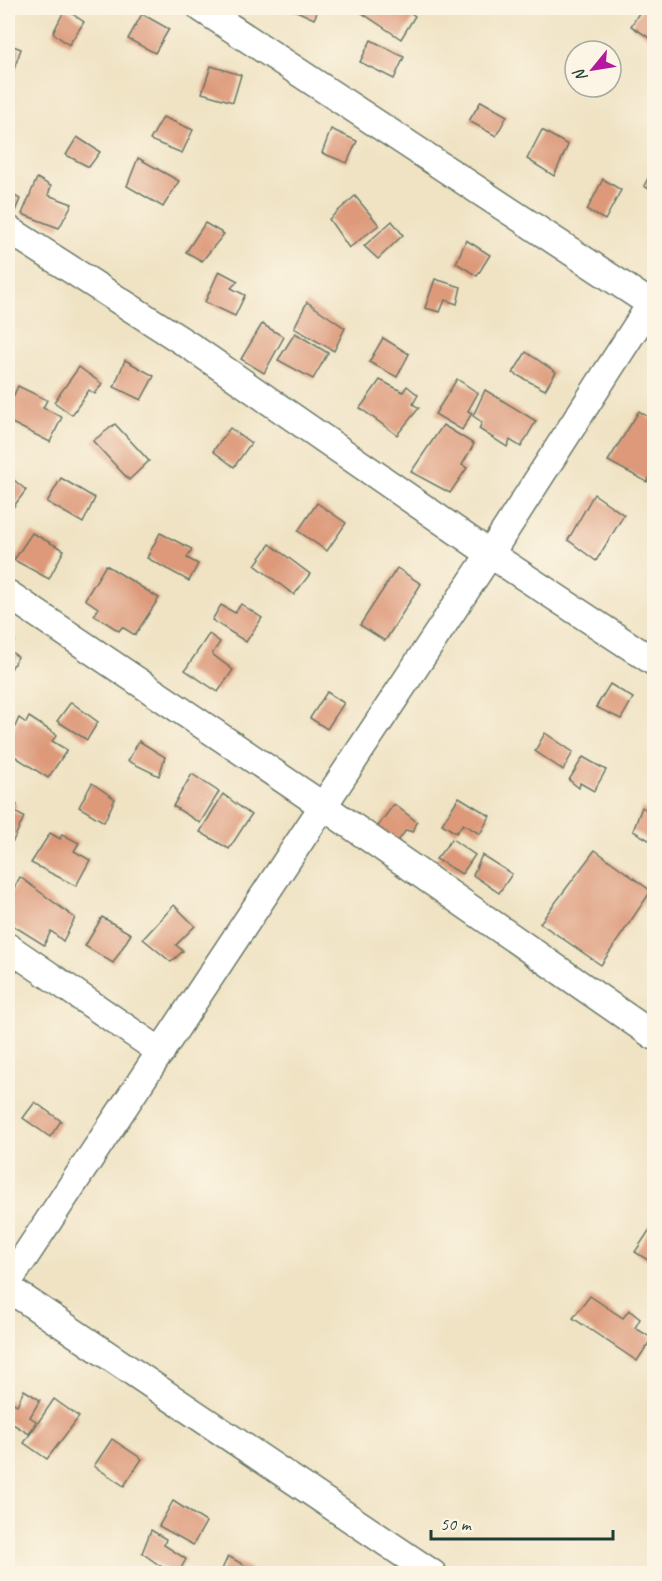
<svg xmlns="http://www.w3.org/2000/svg" width="662" height="1581" viewBox="0 0 662 1581" font-family="Caveat,sans-serif">
	<rect width="100%" height="100%" fill="#fcf5e5"/>
	<filter id="ink" filterUnits="userSpaceOnUse"><feTurbulence type="fractalNoise" baseFrequency=".0167" numOctaves="2"/><feDisplacementMap in="SourceGraphic" scale="12" xChannelSelector="R" yChannelSelector="G"/><feConvolveMatrix kernelMatrix="1 2 1 2 8 2 1 2 1" color-interpolation-filters="sRGB"/></filter>
	<filter id="wash" filterUnits="userSpaceOnUse"><feTurbulence type="fractalNoise" baseFrequency=".008" numOctaves="4" result="noise"/><feDisplacementMap in="SourceGraphic" scale="24" xChannelSelector="R" yChannelSelector="G"/><feGaussianBlur stdDeviation="1.35" result="paint"/><feColorMatrix in="noise" values="0 0 0 0 0 0 0 0 0 0 0 0 0 0 0 0 0 1.4 0 .05"/><feComposite in="paint" operator="in"/></filter>
	<g filter="url(#wash)">
		<rect width="100%" height="100%" fill="#f0e3c4"/>
		<g id="blocks">
			<g fill="#dd9979">
				<path d="M 290,8 L 319,8 L 314,19 Z"/>
				<path d="M 366,8 L 403,8 L 415,16 L 401,39 L 362,13 Z"/>
				<path d="M 642,8 L 654,9 L 654,41 L 631,26 Z"/>
				<path d="M 65,9 L 84,22 L 69,45 L 53,33 Z"/>
				<path d="M 142,14 L 169,29 L 155,53 L 128,39 Z"/>
				<path d="M 371,40 L 404,57 L 394,79 L 360,62 Z"/>
				<path d="M 8,44 L 21,49 L 13,72 L 8,70 Z"/>
				<path d="M 211,66 L 241,75 L 233,102 L 202,93 Z"/>
				<path d="M 481,101 L 507,116 L 496,136 L 469,121 Z"/>
				<path d="M 163,117 L 193,130 L 182,153 L 150,140 Z"/>
				<path d="M 331,129 L 357,141 L 347,163 L 322,153 Z"/>
				<path d="M 542,130 L 568,145 L 554,176 L 527,159 Z"/>
				<path d="M 77,137 L 100,152 L 89,167 L 66,155 Z"/>
				<path d="M 138,158 L 179,181 L 163,207 L 127,186 Z"/>
				<path d="M 654,167 L 654,192 L 644,186 Z"/>
				<path d="M 37,178 L 51,186 L 48,195 L 72,204 L 59,228 L 22,214 Z"/>
				<path d="M 603,179 L 621,190 L 605,220 L 587,210 Z"/>
				<path d="M 8,192 L 20,199 L 13,216 L 8,212 Z"/>
				<path d="M 355,196 L 379,225 L 349,248 L 329,219 Z"/>
				<path d="M 392,221 L 403,235 L 378,259 L 364,246 Z"/>
				<path d="M 205,223 L 224,234 L 202,261 L 186,252 Z"/>
				<path d="M 466,240 L 490,255 L 477,276 L 456,263 Z"/>
				<path d="M 219,271 L 238,281 L 231,288 L 245,295 L 235,316 L 205,302 Z"/>
				<path d="M 435,279 L 461,287 L 457,304 L 445,300 L 440,312 L 425,308 Z"/>
				<path d="M 307,302 L 345,328 L 334,351 L 294,328 Z"/>
				<path d="M 262,324 L 284,337 L 264,373 L 241,359 Z"/>
				<path d="M 295,333 L 328,353 L 313,379 L 278,360 Z"/>
				<path d="M 383,338 L 409,354 L 397,377 L 369,362 Z"/>
				<path d="M 526,352 L 556,372 L 545,390 L 513,373 Z"/>
				<path d="M 125,360 L 154,376 L 141,400 L 114,387 Z"/>
				<path d="M 79,367 L 102,384 L 95,394 L 89,390 L 72,415 L 54,402 Z"/>
				<path d="M 457,379 L 478,393 L 468,411 L 472,413 L 462,430 L 435,414 Z"/>
				<path d="M 380,380 L 403,392 L 407,386 L 418,395 L 413,404 L 419,408 L 397,435 L 360,408 Z"/>
				<path d="M 18,386 L 47,400 L 43,408 L 62,417 L 50,442 L 8,421 L 8,408 Z"/>
				<path d="M 485,390 L 536,421 L 521,447 L 510,440 L 507,447 L 479,429 L 482,422 L 473,416 Z"/>
				<path d="M 639,411 L 654,421 L 654,470 L 647,482 L 608,461 Z"/>
				<path d="M 115,424 L 149,461 L 129,480 L 93,441 Z"/>
				<path d="M 443,425 L 474,444 L 462,465 L 467,468 L 450,493 L 411,472 Z"/>
				<path d="M 230,428 L 251,443 L 234,467 L 213,451 Z"/>
				<path d="M 8,475 L 26,490 L 8,514 Z"/>
				<path d="M 61,478 L 95,498 L 83,523 L 47,502 Z"/>
				<path d="M 594,494 L 624,515 L 596,561 L 568,540 Z"/>
				<path d="M 317,503 L 346,523 L 327,551 L 298,531 Z"/>
				<path d="M 32,533 L 64,550 L 49,579 L 14,560 Z"/>
				<path d="M 160,533 L 192,549 L 187,558 L 198,564 L 189,581 L 147,558 Z"/>
				<path d="M 270,544 L 310,574 L 294,595 L 255,565 Z"/>
				<path d="M 106,565 L 159,598 L 135,635 L 122,627 L 119,631 L 94,615 L 98,608 L 85,599 Z"/>
				<path d="M 397,568 L 421,584 L 385,641 L 360,625 Z"/>
				<path d="M 241,604 L 262,618 L 246,642 L 212,620 L 221,605 L 235,613 Z"/>
				<path d="M 209,634 L 220,642 L 212,654 L 233,670 L 218,692 L 185,670 Z"/>
				<path d="M 8,636 L 15,641 L 9,650 L 18,657 L 8,674 Z"/>
				<path d="M 610,684 L 633,698 L 621,719 L 596,707 Z"/>
				<path d="M 327,692 L 344,703 L 327,729 L 310,718 Z"/>
				<path d="M 71,702 L 98,722 L 87,740 L 57,721 Z"/>
				<path d="M 29,717 L 57,735 L 52,741 L 67,750 L 48,778 L 8,752 L 8,742 L 19,718 L 26,723 Z"/>
				<path d="M 545,733 L 573,752 L 563,770 L 535,751 Z"/>
				<path d="M 139,741 L 165,757 L 159,776 L 128,761 Z"/>
				<path d="M 583,757 L 606,770 L 594,791 L 580,783 L 579,788 L 569,780 Z"/>
				<path d="M 192,774 L 219,792 L 200,823 L 173,806 Z"/>
				<path d="M 92,783 L 115,799 L 104,822 L 79,807 Z"/>
				<path d="M 223,794 L 251,815 L 229,849 L 200,832 Z"/>
				<path d="M 459,797 L 490,816 L 480,834 L 463,824 L 456,833 L 442,824 Z"/>
				<path d="M 8,799 L 17,805 L 13,811 L 24,817 L 13,841 L 8,838 Z"/>
				<path d="M 394,804 L 417,822 L 413,832 L 406,830 L 396,844 L 375,830 Z"/>
				<path d="M 642,807 L 654,815 L 654,843 L 633,831 Z"/>
				<path d="M 50,833 L 60,839 L 62,834 L 79,843 L 74,851 L 90,860 L 76,886 L 31,863 Z"/>
				<path d="M 452,839 L 475,855 L 462,874 L 436,859 Z"/>
				<path d="M 595,850 L 651,891 L 601,965 L 540,923 Z"/>
				<path d="M 482,855 L 512,874 L 499,893 L 473,875 Z"/>
				<path d="M 20,877 L 75,918 L 63,941 L 51,931 L 44,945 L 9,923 L 13,915 L 8,911 L 8,899 Z"/>
				<path d="M 174,905 L 195,926 L 176,945 L 183,951 L 171,962 L 143,939 Z"/>
				<path d="M 102,917 L 131,934 L 113,963 L 85,946 Z"/>
				<path d="M 35,1102 L 61,1121 L 50,1137 L 23,1118 Z"/>
				<path d="M 654,1223 L 654,1264 L 635,1252 Z"/>
				<path d="M 590,1296 L 623,1318 L 629,1310 L 640,1319 L 635,1328 L 652,1338 L 637,1361 L 573,1318 Z"/>
				<path d="M 24,1390 L 40,1400 L 30,1417 L 36,1421 L 29,1434 L 8,1421 L 8,1400 L 17,1405 Z"/>
				<path d="M 54,1399 L 79,1417 L 47,1459 L 24,1443 Z"/>
				<path d="M 112,1439 L 142,1459 L 124,1486 L 94,1466 Z"/>
				<path d="M 173,1501 L 206,1522 L 193,1545 L 159,1526 Z"/>
				<path d="M 151,1530 L 166,1539 L 164,1545 L 186,1559 L 178,1574 L 172,1574 L 142,1553 Z"/>
				<path d="M 228,1556 L 251,1569 L 248,1574 L 220,1574 Z"/>
			</g>
		</g>
	</g>
	<g filter="url(#ink)">
		<use href="#blocks" fill-opacity="0" stroke="#687766" stroke-width="1.5"/>
		<g fill="none" stroke-linecap="round" stroke-linejoin="round">
			<defs>
				<g id="minor">
					<path d="M 201,8 L 654,306"/>
					<path d="M 8,229 L 193,348 L 490,554 L 654,662"/>
					<path d="M 8,594 L 323,806 L 654,1036"/>
					<path d="M 8,947 L 161,1052"/>
					<path d="M 8,1282 L 490,554 L 654,299"/>
					<path d="M 8,1288 L 433,1574"/>
				</g>
			</defs>
			<use href="#minor" stroke="#687766" stroke-width="30"/>
			<use href="#minor" stroke="#fff" stroke-width="27"/>
		</g>
	</g>
	<rect width="662" height="1581" fill="none" stroke="#fcf5e5" stroke-width="30"/>
	<g transform="translate(593 69) rotate(240)"><circle r="28" fill="#fcf5e5" stroke="#a4ab9e" stroke-width="1.5"/>
	<path d="M0-4.5L10 22L0 15L-10 22Z" fill="#b5179e"/>
	<text y="-9" font-size="16" font-weight="bold" text-anchor="middle" fill="#1f3d34">N</text>
	</g>
	<path d="M431 1530v9h182v-9" fill="none" stroke="#1f3d34" stroke-width="3"/>
	<text x="440" y="1530" font-size="18" fill="#1f3d34" stroke="#fcf5e5" stroke-width="4.5" paint-order="stroke">50 m</text>
</svg>
